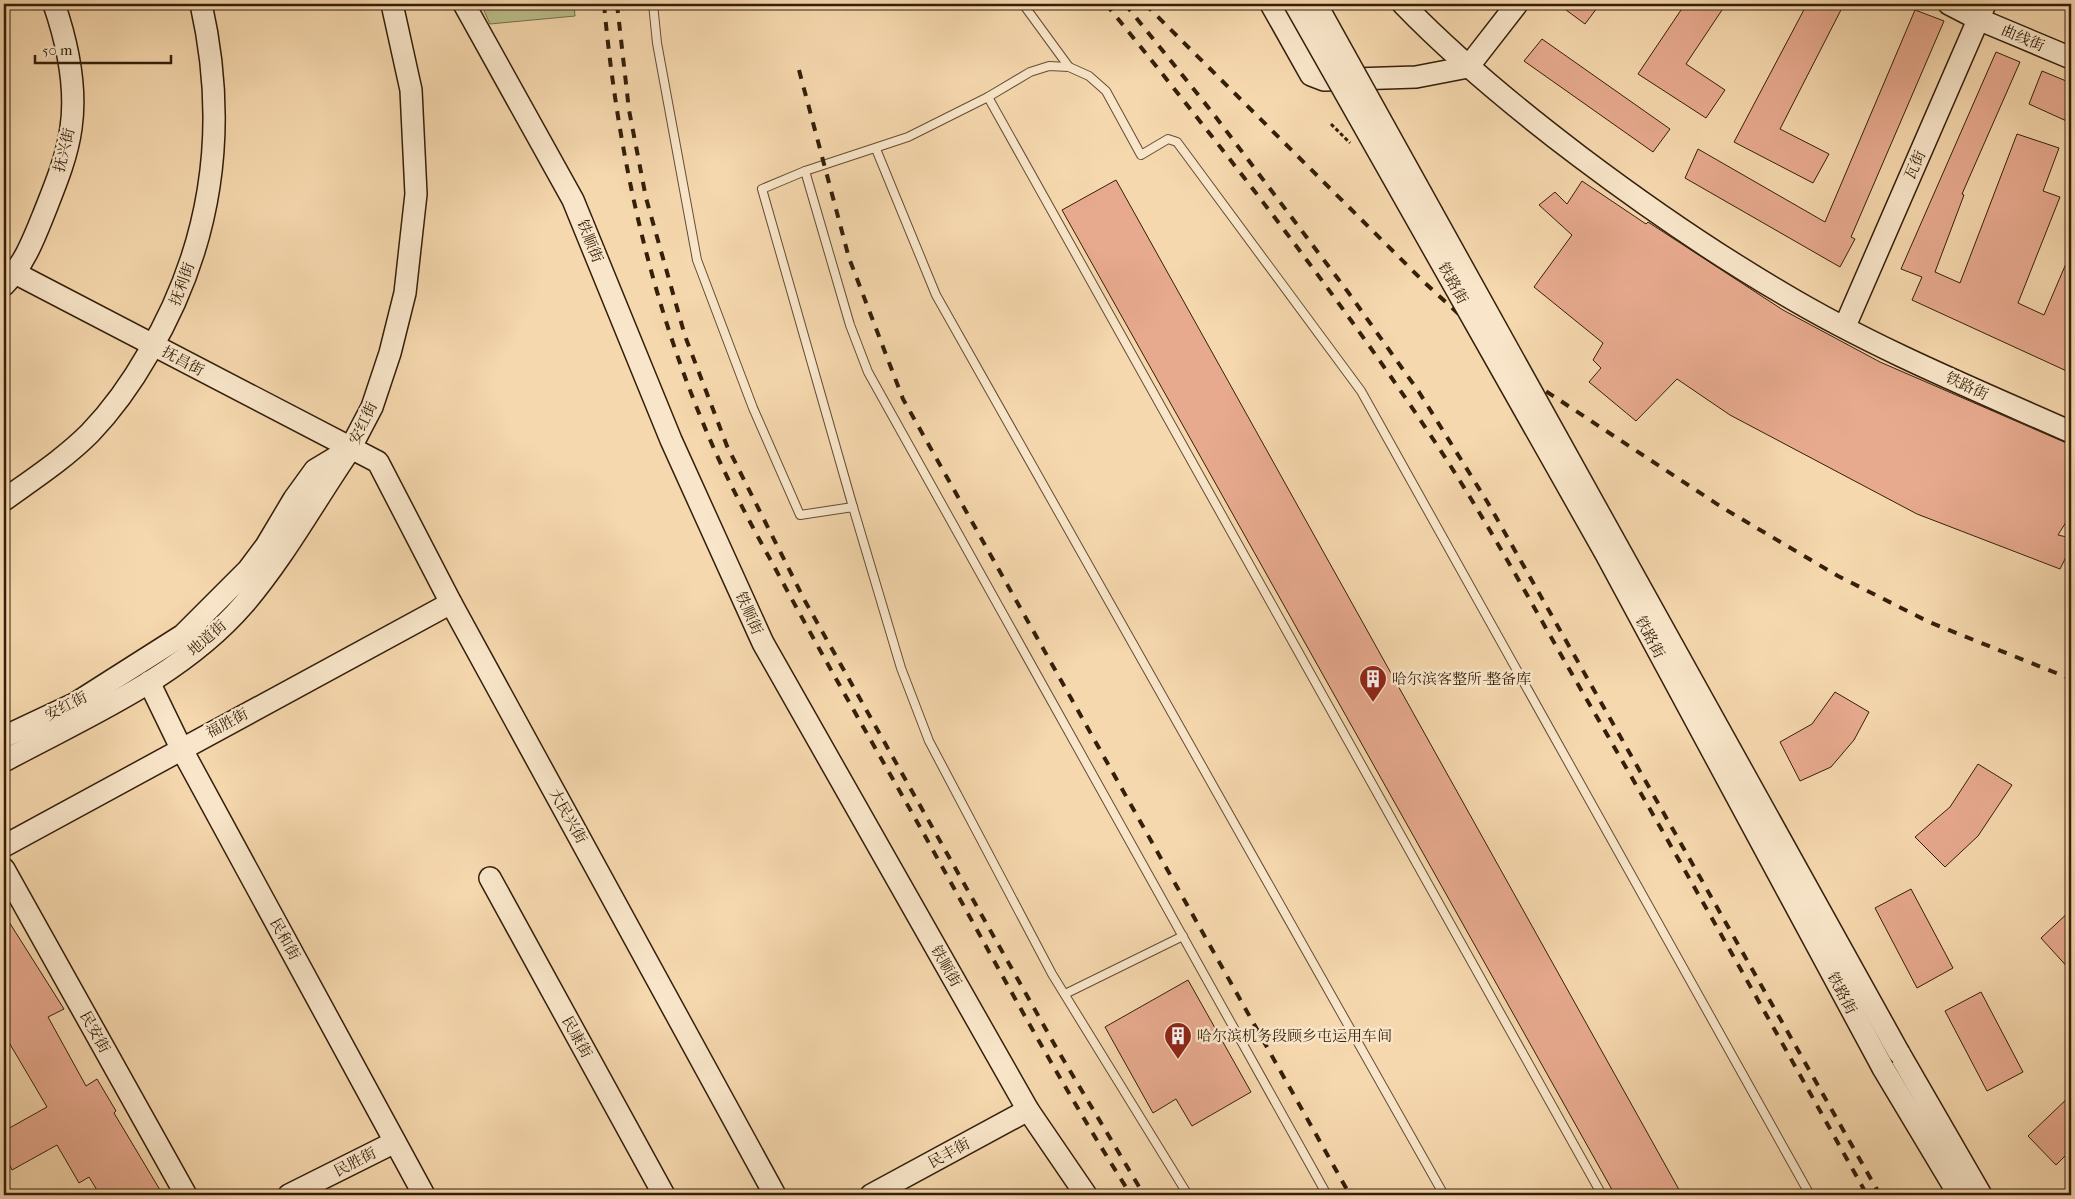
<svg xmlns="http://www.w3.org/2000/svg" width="2075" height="1199" viewBox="0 0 2075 1199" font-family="'IM FELL French Canon','Noto Serif SC',serif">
	<rect width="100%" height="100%" fill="#f6d8ae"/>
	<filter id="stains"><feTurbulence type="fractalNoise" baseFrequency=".004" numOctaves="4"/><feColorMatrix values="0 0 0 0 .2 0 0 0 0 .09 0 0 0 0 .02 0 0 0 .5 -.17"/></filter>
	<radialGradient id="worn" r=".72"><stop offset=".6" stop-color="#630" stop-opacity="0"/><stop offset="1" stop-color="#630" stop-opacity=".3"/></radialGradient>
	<path fill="#babf8c" stroke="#776f4b" d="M 481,4 L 574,4 L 575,16 L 490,24 Z"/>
	<g fill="#e8aa8f" stroke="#341f0a">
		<path d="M 1558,4 L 1600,4 L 1585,24 Z"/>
		<path d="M 1685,4 L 1726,4 L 1686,64 L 1725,90 L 1706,118 L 1638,74 Z"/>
		<path d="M 1807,4 L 1844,4 L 1780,129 L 1829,154 L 1813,183 L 1734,142 Z"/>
		<path d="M 1915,10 L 1944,21 L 1851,237 L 1855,239 L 1840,267 L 1685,178 L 1698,149 L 1825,222 Z"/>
		<path d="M 1542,39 L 1670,129 L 1653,152 L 1524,61 Z"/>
		<path d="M 1996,52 L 2020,62 L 1962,194 L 1964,195 L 1935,272 L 1960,283 L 2017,134 L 2059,148 L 2043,191 L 2060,197 L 2018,303 L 2044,315 L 2071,252 L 2071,373 L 1912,300 L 1922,277 L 1901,269 Z"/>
		<path d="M 2042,71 L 2071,83 L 2071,123 L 2029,104 Z"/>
		<path d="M 1116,180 L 1682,1195 L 1615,1195 L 1062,210 Z"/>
		<path d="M 1582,181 L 1646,224 L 1648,222 L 1783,310 L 1880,362 L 2071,445 L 2071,514 L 2058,535 L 2071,538 L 2071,547 L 2060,569 L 1917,514 L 1730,415 L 1677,379 L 1636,421 L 1589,382 L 1601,368 L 1593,360 L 1603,343 L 1534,287 L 1572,235 L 1539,205 L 1555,192 L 1567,204 Z"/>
		<path d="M 1835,692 L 1869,712 L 1854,740 L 1831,767 L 1800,781 L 1780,742 L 1812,724 Z"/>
		<path d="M 1978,764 L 2012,785 L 1978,836 L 1945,867 L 1915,837 L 1950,807 Z"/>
		<path d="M 1911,889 L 1953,968 L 1917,988 L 1875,908 Z"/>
		<path d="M 2071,910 L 2071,971 L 2041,938 Z"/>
		<path d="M 4,914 L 64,1009 L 48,1017 L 86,1086 L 97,1079 L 116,1111 L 114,1113 L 163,1195 L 100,1195 L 89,1177 L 79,1183 L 57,1145 L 12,1170 L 4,1153 L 4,1131 L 47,1107 L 4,1034 Z"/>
		<path d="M 1188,980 L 1251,1092 L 1192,1126 L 1176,1099 L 1153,1113 L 1105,1027 Z"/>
		<path d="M 1981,992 L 2023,1072 L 1987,1091 L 1945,1011 Z"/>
		<path d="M 2071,1095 L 2071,1150 L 2056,1165 L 2028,1136 Z"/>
	</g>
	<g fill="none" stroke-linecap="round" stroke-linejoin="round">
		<defs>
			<g id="lane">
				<path d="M 653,4 L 657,43 L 697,260 L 753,408 L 800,515 L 853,507 L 901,668 L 929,741 L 1052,974 L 1188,1195"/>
				<path d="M 1023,4 L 1069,67"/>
				<path d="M 988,97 L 1602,1195"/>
				<path d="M 876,149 L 936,295 L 1444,1195"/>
				<path d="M 805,171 L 762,189 L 853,507"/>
				<path d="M 1065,994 L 1183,936"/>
				<path d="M 1327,1195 L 868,372 L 850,325 L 805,171 L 908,137 L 988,97 L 1030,72 L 1049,66 L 1069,67 L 1089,76 L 1106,91 L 1141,155 L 1168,139 L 1177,142 L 1361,391 L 1810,1195"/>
			</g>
			<g id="secondary">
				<path d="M 464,4 L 573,200 L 671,440 L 763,643 L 1028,1110 L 1086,1195"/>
				<path d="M 1271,4 L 1311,75 L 1324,80 L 1416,77 L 1468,67"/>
				<path d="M 1403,4 C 1457,60 1517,109 1579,156 C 1644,205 1712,252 1782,293 C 1874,348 1974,389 2071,432"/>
				<path d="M 1949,4 L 1978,19 L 2071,58"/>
				<path d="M 1468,67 L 1517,4"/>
				<path d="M 15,273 L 378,462 L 451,603 L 775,1195"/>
				<path d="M 4,285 C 23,266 33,241 43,216 C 54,188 67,158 71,128 C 77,87 67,42 54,4"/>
				<path d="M 1845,326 L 1985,4"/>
				<path d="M 4,500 C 33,479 64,459 90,433 C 113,409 132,382 148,354 C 213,244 229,128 201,4"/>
				<path d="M 149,682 L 181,748 L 424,1195"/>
				<path d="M 4,737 L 76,703 L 183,635 L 248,570 L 266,546 L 294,499 L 315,470 L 350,449 L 372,407 L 390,353 L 405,293 L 416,194 L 411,90 L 392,4"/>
				<path d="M 4,761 C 87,716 181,677 244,604 C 284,557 313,504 347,454"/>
				<path d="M 4,846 L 451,603"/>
				<path d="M 4,869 L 186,1195"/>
				<path d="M 490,878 L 664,1195"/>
				<path d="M 1899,1053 L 1981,1195"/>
				<path d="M 1883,1068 L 1959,1195"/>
				<path d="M 289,1195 L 395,1142"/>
				<path d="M 871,1195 L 1028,1110"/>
			</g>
		</defs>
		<use href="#lane" stroke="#644d33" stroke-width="10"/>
		<use href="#secondary" stroke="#341f0a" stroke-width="24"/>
		<path stroke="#341f0a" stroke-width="3" stroke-dasharray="4 2.5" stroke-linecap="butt" d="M 1331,124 L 1350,143"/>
		<use href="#lane" stroke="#f9e6ca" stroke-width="8"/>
		<use href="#secondary" stroke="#f9e6ca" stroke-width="21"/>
		<g stroke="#341f0a" stroke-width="4" stroke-dasharray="9 9" stroke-linecap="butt">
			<path d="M 604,4 C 618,158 652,309 715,451 C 733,491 754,530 775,568 C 819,650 865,730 911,811 C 983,939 1052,1071 1131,1195"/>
			<path d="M 617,4 L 629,110 L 646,198 L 685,336 L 727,446 L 805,601 L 1057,1049 L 1144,1195"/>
			<path d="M 1106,4 C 1221,146 1334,289 1435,442 C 1486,519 1530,601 1576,681 C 1675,851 1771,1023 1867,1195"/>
			<path d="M 1125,4 L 1212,112 L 1348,292 L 1419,392 L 1488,503 L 1880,1195"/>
			<path d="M 1145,4 L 1425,283 L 1535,384 L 1723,508 L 1838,576 L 1929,622 L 2071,679"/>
			<path d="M 799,70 L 849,258 L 903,399 L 1350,1195"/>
		</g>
		<defs>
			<g id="secondary-bridge">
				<path d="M 1295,4 L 1606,554 L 1883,1068"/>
				<path d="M 1316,4 L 1899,1053"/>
			</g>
		</defs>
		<use href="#secondary-bridge" stroke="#341f0a" stroke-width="24" stroke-linecap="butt"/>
		<use href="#secondary-bridge" stroke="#f9e6ca" stroke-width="21"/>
	</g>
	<defs>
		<symbol id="building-pin" viewBox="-11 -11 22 30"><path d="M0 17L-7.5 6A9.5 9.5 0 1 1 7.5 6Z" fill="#8f2418" stroke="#f9e6ca"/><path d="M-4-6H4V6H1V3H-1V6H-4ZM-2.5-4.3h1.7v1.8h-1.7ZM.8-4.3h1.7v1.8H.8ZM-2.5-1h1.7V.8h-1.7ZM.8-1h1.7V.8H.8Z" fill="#fff"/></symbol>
	</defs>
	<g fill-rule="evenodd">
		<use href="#building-pin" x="1357" y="663" width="32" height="43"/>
		<use href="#building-pin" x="1162" y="1020" width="32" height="43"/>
	</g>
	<g text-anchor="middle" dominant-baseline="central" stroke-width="5" stroke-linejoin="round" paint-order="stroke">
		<g font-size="15" fill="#341f0a" stroke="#f9e6ca">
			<text transform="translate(2023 38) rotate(23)">曲线街</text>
			<text transform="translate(64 150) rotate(-76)">抚兴街</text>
			<text transform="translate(1915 165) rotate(-66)">瓦街</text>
			<text transform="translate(590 241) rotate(68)">铁顺街</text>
			<text transform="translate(1453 283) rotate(61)">铁路街</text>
			<text transform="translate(182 284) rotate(-70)">抚利街</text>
			<text transform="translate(183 361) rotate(28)">抚昌街</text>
			<text transform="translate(1967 386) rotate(25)">铁路街</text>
			<text transform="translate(363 423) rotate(-64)">安红街</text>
			<text transform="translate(749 613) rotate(66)">铁顺街</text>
			<text transform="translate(1650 637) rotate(62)">铁路街</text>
			<text transform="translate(207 638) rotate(-41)">地道街</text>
			<text transform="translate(66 706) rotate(-27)">安红街</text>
			<text transform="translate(227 723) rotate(-28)">福胜街</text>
			<text transform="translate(568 816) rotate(61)">大民兴街</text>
			<text transform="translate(285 939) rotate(61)">民和街</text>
			<text transform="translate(946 966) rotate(60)">铁顺街</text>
			<text transform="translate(1842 993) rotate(62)">铁路街</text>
			<text transform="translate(95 1032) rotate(61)">民安街</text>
			<text transform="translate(577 1037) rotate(61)">民康街</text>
			<text transform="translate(949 1153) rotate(-29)">民丰街</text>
			<text transform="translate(355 1162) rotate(-27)">民胜街</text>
		</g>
		<g font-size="15" fill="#341f0a" stroke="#f9e6ca" text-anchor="start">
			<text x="1392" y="679">哈尔滨客整所-整备库</text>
			<text x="1197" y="1036">哈尔滨机务段顾乡屯运用车间</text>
		</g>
	</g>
	<rect width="2075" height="1199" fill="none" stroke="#f6d8ae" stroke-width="20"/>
	<rect x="5" y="5" width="2065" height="1189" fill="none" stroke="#341f0a" stroke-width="2.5"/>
	<rect x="10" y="10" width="2055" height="1179" fill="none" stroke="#341f0a"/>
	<path d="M35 55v8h136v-8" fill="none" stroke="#341f0a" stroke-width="2.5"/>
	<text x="42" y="55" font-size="15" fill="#341f0a" stroke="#f9e6ca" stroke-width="4" paint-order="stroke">50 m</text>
	<rect width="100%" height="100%" filter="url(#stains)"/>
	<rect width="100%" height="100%" fill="url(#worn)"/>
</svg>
